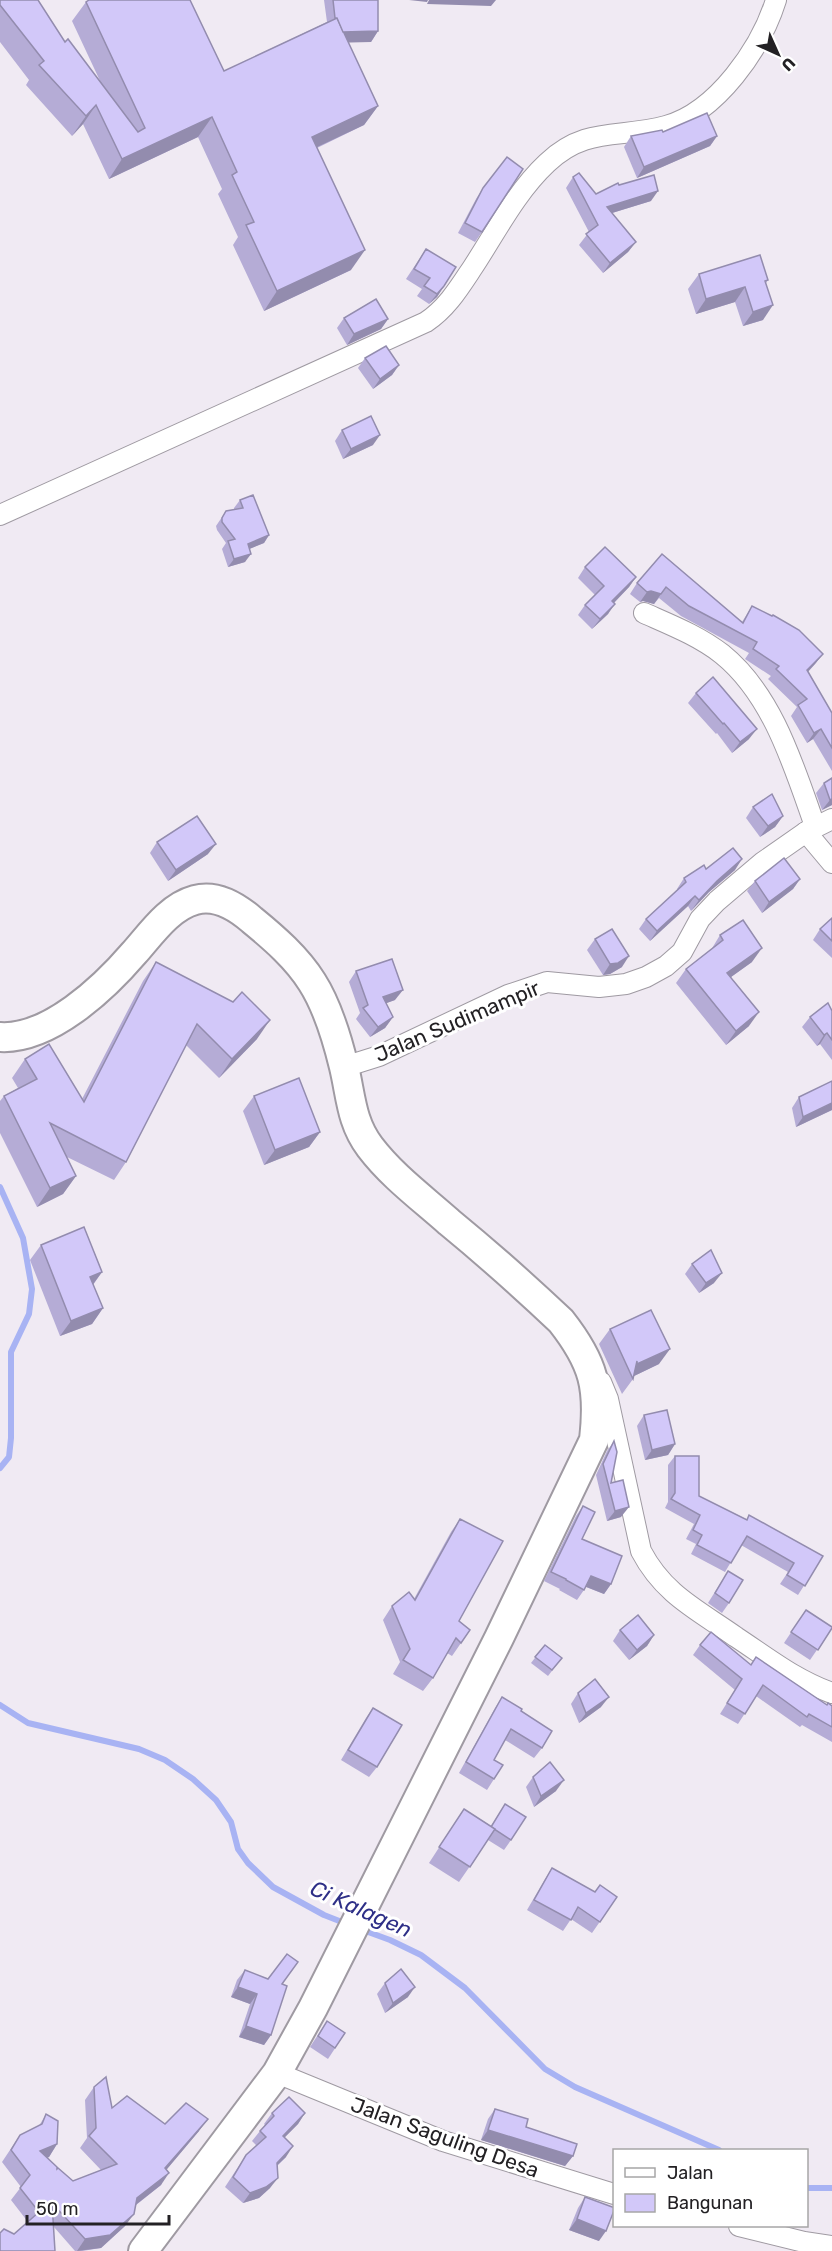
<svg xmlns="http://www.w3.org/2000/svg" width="832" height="2251" viewBox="0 0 832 2251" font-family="Rubik,sans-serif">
	<rect width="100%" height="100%" fill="#f0eaf3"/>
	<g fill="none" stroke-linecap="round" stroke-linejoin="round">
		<g stroke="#a8b3f3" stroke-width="6">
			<path d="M 0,1187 L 23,1238 L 32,1289 L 29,1314 L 11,1352 L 11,1438 L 9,1457 L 0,1468"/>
			<path d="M 0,1705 L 28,1723 L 139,1749 L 165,1760 L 193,1779 L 216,1800 L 231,1822 L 238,1849 L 248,1863 L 273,1887 L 324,1915 L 347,1924"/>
			<path d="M 360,1929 L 390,1940 L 421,1955 L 465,1988 L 545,2069 L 575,2087 L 719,2150"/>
			<path d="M 806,2188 L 832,2188"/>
		</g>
		<defs>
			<g id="minor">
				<path d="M 0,515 L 426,322 C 447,308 459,288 473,267 C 496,232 516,192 547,163 C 586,126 619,139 666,126 C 717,112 761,48 776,0"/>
				<path d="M 644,613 C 671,625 699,636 722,654 C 773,695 794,767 815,826"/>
				<path d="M 806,832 L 832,863"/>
				<path d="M 344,1067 L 379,1056 L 508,995 L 547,982 L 599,987 L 626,984 L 646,977 L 666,966 L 682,952 L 700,919 L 717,901 L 763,862 L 806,832 L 832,819"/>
				<path d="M 601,1382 L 608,1399 L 641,1551 C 664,1595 698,1610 736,1637 C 768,1658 795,1680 832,1693"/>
				<path d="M 277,2073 L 443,2141 L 614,2194"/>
				<path d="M 739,2226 L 804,2242 L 832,2246"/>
			</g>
			<path id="highway" d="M 0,1037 C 49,1040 104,988 134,953 C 151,934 169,907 195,900 C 216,894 237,907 252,920 C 274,938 297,958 312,982 C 328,1007 337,1038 344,1067 C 351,1096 351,1122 370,1147 C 392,1176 422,1198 449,1222 C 488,1254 525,1287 561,1321 C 594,1363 600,1388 594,1440 L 499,1638 L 313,2008 L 277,2073 L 143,2251"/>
		</defs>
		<use href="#minor" stroke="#9f9aa2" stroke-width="22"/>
		<use href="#highway" stroke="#9f9aa2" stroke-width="32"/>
		<use href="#minor" stroke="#fff" stroke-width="20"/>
		<use href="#highway" stroke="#fff" stroke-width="28"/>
	</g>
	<g fill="#b5acd6">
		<path d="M 0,0 L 65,42 L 101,83 L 72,21 L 86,2 L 224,71 L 327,22 L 324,0 L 378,0 L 378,31 L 371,42 L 348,42 L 378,106 L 364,125 L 317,148 L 351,270 L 264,311 L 233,245 L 238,237 L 218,194 L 222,189 L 198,137 L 109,179 L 83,124 L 72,136 L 26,85 L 29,80 L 0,42 Z"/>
		<path d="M 663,132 L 717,136 L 710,146 L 637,178 L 624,147 L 631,136 Z"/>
		<path d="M 573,177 L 596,194 L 619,185 L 651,201 L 612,213 L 636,242 L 628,252 L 603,273 L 579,245 L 589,232 L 566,188 Z"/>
		<path d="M 483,188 L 482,232 L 475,242 L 458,233 L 476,199 Z"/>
		<path d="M 426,249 L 444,286 L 437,297 L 429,304 L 417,296 L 422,289 L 406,279 Z"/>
		<path d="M 699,274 L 768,280 L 766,283 L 763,320 L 743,326 L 735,302 L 696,314 L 688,289 Z"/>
		<path d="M 344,318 L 388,319 L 381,329 L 347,345 L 337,328 Z"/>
		<path d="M 365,358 L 399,365 L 392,375 L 373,389 L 358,368 Z"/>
		<path d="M 342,430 L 373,445 L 343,459 L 335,441 Z"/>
		<path d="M 240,500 L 269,535 L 264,543 L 249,549 L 245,562 L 228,567 L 222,549 L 226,543 L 217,530 L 216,526 L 226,511 L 234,510 L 234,508 Z"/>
		<path d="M 662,554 L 742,622 L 752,606 L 823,654 L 815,664 L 808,672 L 832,713 L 832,771 L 813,739 L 807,743 L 791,716 L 797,707 L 768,679 L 771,676 L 745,659 L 749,653 L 681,616 L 659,598 L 654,604 L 643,601 L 640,602 L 630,594 L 637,583 Z"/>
		<path d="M 585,567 L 636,577 L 629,587 L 614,603 L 608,614 L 592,629 L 578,615 L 585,605 L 595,595 L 578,578 Z"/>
		<path d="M 696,693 L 749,739 L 732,753 L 717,733 L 716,734 L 688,703 Z"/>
		<path d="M 832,778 L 832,805 L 822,810 L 816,793 L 824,783 Z"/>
		<path d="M 753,807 L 783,816 L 775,827 L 760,837 L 746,818 Z"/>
		<path d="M 157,842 L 208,854 L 168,881 L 150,853 Z"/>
		<path d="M 706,869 L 735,870 L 709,892 L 691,911 L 688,906 L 650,941 L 639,929 L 646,919 L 678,890 L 677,889 L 684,878 Z"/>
		<path d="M 800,879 L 793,889 L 762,913 L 747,891 L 755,881 Z"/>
		<path d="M 832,918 L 832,958 L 813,940 L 820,929 Z"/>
		<path d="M 720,935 L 752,962 L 731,977 L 749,1026 L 726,1045 L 676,983 L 686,969 L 711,950 Z"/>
		<path d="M 595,939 L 622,967 L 610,974 L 603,975 L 587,950 Z"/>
		<path d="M 156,962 L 257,1039 L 219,1078 L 186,1045 L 126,1162 L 114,1180 L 67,1157 L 76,1176 L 63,1194 L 37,1207 L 0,1133 L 0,1101 L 4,1096 L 18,1088 L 12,1078 L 25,1059 L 82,1099 L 143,981 Z"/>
		<path d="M 356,971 L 395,1000 L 386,1003 L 393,1017 L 385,1028 L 370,1037 L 356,1019 L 360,1013 L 349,982 Z"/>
		<path d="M 832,1011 L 832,1060 L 820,1044 L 817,1046 L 802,1027 L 810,1017 Z"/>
		<path d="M 832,1081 L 832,1110 L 796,1127 L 792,1108 L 799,1097 Z"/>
		<path d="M 254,1096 L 320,1132 L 309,1147 L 264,1165 L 243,1111 Z"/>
		<path d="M 41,1245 L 102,1272 L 93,1285 L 103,1308 L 92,1324 L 60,1336 L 30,1260 Z"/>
		<path d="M 692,1264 L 714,1283 L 699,1293 L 685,1274 Z"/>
		<path d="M 610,1329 L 659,1364 L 634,1376 L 633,1379 L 622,1394 L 599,1344 Z"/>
		<path d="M 644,1415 L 675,1444 L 668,1455 L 645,1460 L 637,1426 Z"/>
		<path d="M 614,1441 L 611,1483 L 621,1517 L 607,1521 L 596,1475 L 607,1451 Z"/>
		<path d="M 675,1456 L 699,1496 L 746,1519 L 823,1556 L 798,1595 L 780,1584 L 788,1572 L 741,1545 L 725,1572 L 691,1554 L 696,1544 L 686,1539 L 694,1524 L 665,1508 L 668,1502 L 668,1465 Z"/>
		<path d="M 583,1506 L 582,1539 L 611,1584 L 604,1594 L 586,1587 L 577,1600 L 559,1590 L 560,1589 L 544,1581 L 576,1516 Z"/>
		<path d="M 460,1519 L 459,1621 L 470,1630 L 452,1656 L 447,1653 L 433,1678 L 423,1691 L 393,1674 L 400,1662 L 383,1620 L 392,1606 L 414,1599 L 451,1532 Z"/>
		<path d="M 728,1571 L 729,1603 L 722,1613 L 708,1603 Z"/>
		<path d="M 806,1610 L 832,1628 L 810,1660 L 784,1643 Z"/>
		<path d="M 620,1630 L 654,1635 L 647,1646 L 629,1660 L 613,1641 Z"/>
		<path d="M 545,1645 L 562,1658 L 548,1676 L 531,1663 Z"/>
		<path d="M 700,1645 L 751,1665 L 756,1657 L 827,1705 L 832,1706 L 832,1742 L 802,1725 L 800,1727 L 756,1696 L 738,1724 L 720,1714 L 735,1690 L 693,1655 Z"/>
		<path d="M 578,1693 L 601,1707 L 579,1723 L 571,1704 Z"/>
		<path d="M 502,1697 L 521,1711 L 542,1748 L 534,1758 L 505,1740 L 494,1760 L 494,1779 L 487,1790 L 459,1773 L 495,1708 Z"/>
		<path d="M 373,1708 L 377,1767 L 369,1777 L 341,1760 L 366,1718 Z"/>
		<path d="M 533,1777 L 556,1791 L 534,1807 L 526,1787 Z"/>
		<path d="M 505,1804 L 511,1840 L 504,1850 L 488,1840 L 459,1882 L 429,1863 L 464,1809 L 491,1826 Z"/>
		<path d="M 552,1868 L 595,1892 L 617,1897 L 592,1933 L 571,1919 L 563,1931 L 527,1910 L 545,1879 Z"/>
		<path d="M 245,1970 L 282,1984 L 271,2035 L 264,2045 L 239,2037 L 250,2004 L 231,1997 L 237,1980 Z"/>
		<path d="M 385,1983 L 408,1997 L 385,2013 L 377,1994 Z"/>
		<path d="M 327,2021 L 345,2033 L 328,2059 L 310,2047 Z"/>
		<path d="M 94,2087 L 112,2108 L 165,2124 L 199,2131 L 166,2170 L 161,2185 L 136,2205 L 125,2226 L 101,2248 L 82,2251 L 75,2251 L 54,2227 L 14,2234 L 28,2222 L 11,2200 L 21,2187 L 2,2162 L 20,2135 L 39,2126 L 46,2114 L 57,2144 L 49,2157 L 47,2158 L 57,2169 L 73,2181 L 101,2170 L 80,2148 L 87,2138 L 85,2100 Z"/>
		<path d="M 495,2109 L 573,2156 L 565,2166 L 481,2140 L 488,2119 Z"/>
		<path d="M 272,2113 L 305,2113 L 298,2124 L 285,2137 L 286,2157 L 277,2166 L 270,2188 L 259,2198 L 243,2203 L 225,2187 L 246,2155 L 257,2146 L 252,2141 L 260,2131 L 265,2125 L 264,2124 Z"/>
		<path d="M 585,2197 L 599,2241 L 569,2230 L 578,2208 Z"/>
	</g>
	<g fill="#938cae">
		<path d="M 409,0 L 428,0 L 427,2 Z"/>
		<path d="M 429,0 L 496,0 L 491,6 L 427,4 Z"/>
		<path d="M 378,31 L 371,42 L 330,43 L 337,32 Z"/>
		<path d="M 96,105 L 83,124 L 72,136 L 86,116 Z"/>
		<path d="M 378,106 L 364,125 L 298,156 L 312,137 Z"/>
		<path d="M 212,117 L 198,137 L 109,179 L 122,159 Z"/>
		<path d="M 717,136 L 710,146 L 637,178 L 644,167 Z"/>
		<path d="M 658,191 L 651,201 L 599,217 L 607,207 Z"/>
		<path d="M 636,242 L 628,252 L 603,273 L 610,263 Z"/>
		<path d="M 365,250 L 351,270 L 264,311 L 277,291 Z"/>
		<path d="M 444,286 L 437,297 L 429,304 L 437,294 Z"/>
		<path d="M 745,287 L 735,302 L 696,314 L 706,299 Z"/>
		<path d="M 773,305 L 763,320 L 743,326 L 753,312 Z"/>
		<path d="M 388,319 L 381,329 L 347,345 L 354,334 Z"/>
		<path d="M 399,365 L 392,375 L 373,389 L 380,379 Z"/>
		<path d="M 380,435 L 373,445 L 343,459 L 351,449 Z"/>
		<path d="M 269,535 L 264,543 L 242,552 L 248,544 Z"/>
		<path d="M 251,554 L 245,562 L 228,567 L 234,559 Z"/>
		<path d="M 636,577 L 629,587 L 605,612 L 612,601 Z"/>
		<path d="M 666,587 L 654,604 L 643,601 L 640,602 L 647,592 Z"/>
		<path d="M 615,604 L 608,614 L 592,629 L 600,619 Z"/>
		<path d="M 823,654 L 815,664 L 799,681 L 807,670 Z"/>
		<path d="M 757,729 L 749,739 L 732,753 L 740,742 Z"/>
		<path d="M 821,729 L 813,739 L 807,743 L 814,733 Z"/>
		<path d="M 832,799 L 832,805 L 822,810 L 830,800 Z"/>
		<path d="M 783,816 L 775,827 L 760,837 L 768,826 Z"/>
		<path d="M 216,844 L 208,854 L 168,881 L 176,870 Z"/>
		<path d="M 742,859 L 735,870 L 709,892 L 691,911 L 699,900 L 717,881 Z"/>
		<path d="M 800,879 L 793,889 L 762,913 L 769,902 Z"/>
		<path d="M 695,896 L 688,906 L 650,941 L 657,931 Z"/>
		<path d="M 762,948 L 752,962 L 717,987 L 727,973 Z"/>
		<path d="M 629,956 L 622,967 L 610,974 L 603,975 L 610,964 Z"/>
		<path d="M 403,990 L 395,1000 L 376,1007 L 383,997 Z"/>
		<path d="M 759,1012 L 749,1026 L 726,1045 L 736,1031 Z"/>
		<path d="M 393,1017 L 385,1028 L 370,1037 L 378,1027 Z"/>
		<path d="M 270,1020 L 257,1039 L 219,1078 L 232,1059 Z"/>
		<path d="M 827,1033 L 820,1044 L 817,1046 L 824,1035 Z"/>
		<path d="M 832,1103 L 832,1110 L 796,1127 L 803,1117 Z"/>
		<path d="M 320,1132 L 309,1147 L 264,1165 L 275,1150 Z"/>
		<path d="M 76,1176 L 63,1194 L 37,1207 L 50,1188 Z"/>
		<path d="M 102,1272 L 91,1287 L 90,1277 Z"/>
		<path d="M 722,1273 L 714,1283 L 699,1293 L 706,1283 Z"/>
		<path d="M 103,1308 L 92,1324 L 60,1336 L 71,1321 Z"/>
		<path d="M 670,1349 L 659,1364 L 632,1377 L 631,1374 L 637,1364 Z"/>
		<path d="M 675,1444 L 668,1455 L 645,1460 L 652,1450 Z"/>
		<path d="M 629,1507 L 621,1517 L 607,1521 L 615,1511 Z"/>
		<path d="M 591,1576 L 611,1584 L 604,1594 L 584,1586 Z"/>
		<path d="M 654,1635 L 647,1646 L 629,1660 L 637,1650 Z"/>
		<path d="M 609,1697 L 601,1707 L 579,1723 L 586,1713 Z"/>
		<path d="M 564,1780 L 556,1791 L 534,1807 L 541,1796 Z"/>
		<path d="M 238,1987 L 257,1994 L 250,2004 L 231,1997 Z"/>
		<path d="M 415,1987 L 408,1997 L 385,2013 L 393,2003 Z"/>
		<path d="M 246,2026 L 271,2035 L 264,2045 L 239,2037 Z"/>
		<path d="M 305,2113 L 298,2124 L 276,2146 L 283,2136 Z"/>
		<path d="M 208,2119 L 199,2131 L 157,2181 L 165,2168 Z"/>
		<path d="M 488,2130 L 573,2156 L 565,2166 L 481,2140 Z"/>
		<path d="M 57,2144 L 49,2157 L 31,2164 L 40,2151 Z"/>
		<path d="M 293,2146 L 286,2157 L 269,2173 L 277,2163 Z"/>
		<path d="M 169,2173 L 161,2185 L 128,2211 L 137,2198 Z"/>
		<path d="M 278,2178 L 270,2188 L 259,2198 L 243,2203 L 250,2193 Z"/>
		<path d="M 134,2214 L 125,2226 L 101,2248 L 77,2251 L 85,2239 Z"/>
		<path d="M 577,2219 L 606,2231 L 599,2241 L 569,2230 Z"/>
	</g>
	<g fill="#d2c8f9" stroke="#938cae" stroke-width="1.5">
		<path d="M 0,0 L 38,0 L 65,42 L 68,39 L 138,132 L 145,128 L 86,2 L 89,0 L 190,0 L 224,71 L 337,18 L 378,106 L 312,137 L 365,250 L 277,291 L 246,225 L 254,222 L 232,175 L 237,172 L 212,117 L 122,159 L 96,105 L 86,116 L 39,65 L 44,61 L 0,5 Z"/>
		<path d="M 333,0 L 378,0 L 378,31 L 343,32 L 337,18 L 335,18 Z"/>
		<path d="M 707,113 L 717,136 L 644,167 L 631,136 L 662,130 L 663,132 Z"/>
		<path d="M 507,157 L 523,169 L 482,232 L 465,223 L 483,188 Z"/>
		<path d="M 579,173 L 596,194 L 618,183 L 619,185 L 654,175 L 658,191 L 607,207 L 636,242 L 610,263 L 586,234 L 598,225 L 573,177 Z"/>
		<path d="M 426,249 L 456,267 L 444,286 L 437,294 L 424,286 L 430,278 L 414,269 Z"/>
		<path d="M 760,255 L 768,280 L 765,281 L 773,305 L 753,312 L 745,287 L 706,299 L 699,274 Z"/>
		<path d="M 376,299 L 388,319 L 354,334 L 344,318 Z"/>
		<path d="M 386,346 L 399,365 L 380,379 L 365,358 Z"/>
		<path d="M 371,416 L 380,435 L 351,449 L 342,430 Z"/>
		<path d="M 253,495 L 269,535 L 248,544 L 251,554 L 234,559 L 228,541 L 235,539 L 222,522 L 222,518 L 226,511 L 243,508 L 240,500 Z"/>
		<path d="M 605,547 L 636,577 L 612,601 L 615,604 L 600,619 L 585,605 L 604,586 L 585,567 Z"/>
		<path d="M 662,554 L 743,623 L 752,606 L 772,616 L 773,615 L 799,630 L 823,654 L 807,670 L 832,713 L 832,748 L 821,729 L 814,733 L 798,705 L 807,699 L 776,669 L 779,666 L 753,649 L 757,642 L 689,606 L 666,587 L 661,594 L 651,591 L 647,592 L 637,583 Z"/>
		<path d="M 713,677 L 757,729 L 740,742 L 724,723 L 723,724 L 696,693 Z"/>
		<path d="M 832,778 L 832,799 L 830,800 L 824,783 Z"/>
		<path d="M 772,794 L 783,816 L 768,826 L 753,807 Z"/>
		<path d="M 197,816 L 216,844 L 176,870 L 157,842 Z"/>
		<path d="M 733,848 L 742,859 L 717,881 L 699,900 L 695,896 L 657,931 L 646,919 L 686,882 L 684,878 L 704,865 L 706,869 Z"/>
		<path d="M 784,858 L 800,879 L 769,902 L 755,881 Z"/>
		<path d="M 832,918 L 832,941 L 820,929 Z"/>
		<path d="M 743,920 L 762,948 L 727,973 L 759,1012 L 736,1031 L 686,969 L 723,940 L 720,935 Z"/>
		<path d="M 612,929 L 629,956 L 618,963 L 610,964 L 595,939 Z"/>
		<path d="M 392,959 L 403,990 L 383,997 L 393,1017 L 378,1027 L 363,1008 L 368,1005 L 356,971 Z"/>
		<path d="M 156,962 L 233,1002 L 242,992 L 270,1020 L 232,1059 L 197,1024 L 126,1162 L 50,1123 L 76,1176 L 50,1188 L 4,1096 L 37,1079 L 25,1059 L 49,1044 L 84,1102 Z"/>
		<path d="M 828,1003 L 832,1011 L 832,1040 L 827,1033 L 824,1035 L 810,1017 Z"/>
		<path d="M 299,1078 L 320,1132 L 275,1150 L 254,1096 Z"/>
		<path d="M 832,1081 L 832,1103 L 803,1117 L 799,1097 Z"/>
		<path d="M 84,1227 L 102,1272 L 90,1277 L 103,1308 L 71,1321 L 41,1245 Z"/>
		<path d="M 711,1250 L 722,1273 L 706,1283 L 692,1264 Z"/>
		<path d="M 651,1310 L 670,1349 L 637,1364 L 637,1361 L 633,1379 L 610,1329 Z"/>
		<path d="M 667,1410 L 675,1444 L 652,1450 L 644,1415 Z"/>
		<path d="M 614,1441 L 617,1452 L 611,1483 L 623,1480 L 629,1507 L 615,1511 L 603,1464 Z"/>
		<path d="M 675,1456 L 699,1456 L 699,1496 L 747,1520 L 749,1515 L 823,1556 L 805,1586 L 787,1575 L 794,1563 L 747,1536 L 731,1563 L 697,1545 L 702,1535 L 693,1530 L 700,1515 L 671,1499 L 675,1493 Z"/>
		<path d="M 583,1506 L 595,1512 L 582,1539 L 622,1556 L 611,1584 L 591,1576 L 584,1590 L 566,1580 L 566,1579 L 551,1572 Z"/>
		<path d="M 460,1519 L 503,1541 L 459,1621 L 470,1630 L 461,1643 L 456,1638 L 433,1678 L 403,1660 L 410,1649 L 392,1606 L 409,1592 L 415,1600 Z"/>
		<path d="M 728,1571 L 743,1580 L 729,1603 L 715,1593 Z"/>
		<path d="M 806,1610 L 832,1627 L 832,1628 L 818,1650 L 791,1632 Z"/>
		<path d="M 638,1615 L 654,1635 L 637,1650 L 620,1630 Z"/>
		<path d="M 711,1632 L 751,1665 L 756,1657 L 827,1705 L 828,1703 L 832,1706 L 832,1727 L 809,1714 L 807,1717 L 763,1685 L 745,1714 L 727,1703 L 742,1679 L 700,1645 Z"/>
		<path d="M 545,1645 L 562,1658 L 552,1670 L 535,1657 Z"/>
		<path d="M 595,1679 L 609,1697 L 586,1713 L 578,1693 Z"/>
		<path d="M 502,1697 L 522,1709 L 521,1711 L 552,1731 L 542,1748 L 511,1729 L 494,1760 L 503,1765 L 494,1779 L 466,1762 Z"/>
		<path d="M 373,1708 L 402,1725 L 377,1767 L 348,1750 Z"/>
		<path d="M 550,1762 L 564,1780 L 541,1796 L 533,1777 Z"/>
		<path d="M 505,1804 L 526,1817 L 511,1840 L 491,1827 Z"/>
		<path d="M 464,1809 L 495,1829 L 470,1867 L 439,1847 Z"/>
		<path d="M 552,1868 L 595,1892 L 600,1885 L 617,1897 L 600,1922 L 578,1907 L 571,1920 L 534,1900 Z"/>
		<path d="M 287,1954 L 298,1962 L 282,1984 L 287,1986 L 271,2035 L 246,2026 L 257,1994 L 238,1987 L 245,1970 L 268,1979 Z"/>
		<path d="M 401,1969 L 415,1987 L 393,2003 L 385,1983 Z"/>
		<path d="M 327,2021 L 345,2033 L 335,2048 L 318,2036 Z"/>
		<path d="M 106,2077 L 112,2108 L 127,2096 L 165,2124 L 186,2103 L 208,2119 L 165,2168 L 169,2173 L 137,2198 L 134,2214 L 110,2235 L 85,2239 L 52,2203 L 55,2251 L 0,2251 L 0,2233 L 4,2229 L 14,2234 L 39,2212 L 20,2188 L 30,2175 L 11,2150 L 20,2135 L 42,2124 L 46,2114 L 58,2121 L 57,2144 L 40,2151 L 57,2167 L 57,2169 L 58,2168 L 73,2181 L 117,2164 L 89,2136 L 96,2128 L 94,2087 Z"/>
		<path d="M 289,2097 L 305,2113 L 283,2136 L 293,2146 L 277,2163 L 278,2178 L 266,2187 L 250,2193 L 233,2177 L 246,2155 L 266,2137 L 260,2131 L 274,2116 L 272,2113 Z"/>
		<path d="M 495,2109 L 528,2119 L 526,2127 L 577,2144 L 573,2156 L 488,2130 Z"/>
		<path d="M 585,2197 L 615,2208 L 606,2231 L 577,2219 Z"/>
	</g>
	<g text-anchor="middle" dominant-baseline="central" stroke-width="6" stroke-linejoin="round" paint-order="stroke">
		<g font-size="21" fill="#232124" stroke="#fff">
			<text transform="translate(457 1021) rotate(-23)">Jalan Sudimampir</text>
			<text transform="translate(445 2137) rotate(20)">Jalan Saguling Desa</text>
		</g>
		<g font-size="22" font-style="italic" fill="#2e2f87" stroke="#fff">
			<text transform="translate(361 1909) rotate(24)">Ci Kalagen</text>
		</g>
	</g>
	<rect x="613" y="2149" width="195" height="78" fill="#ffffff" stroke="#a7a6a7" stroke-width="1.5"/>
	<rect x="625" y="2168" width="30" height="9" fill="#ffffff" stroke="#a7a6a7" stroke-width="1.5"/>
	<text x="667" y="2179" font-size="18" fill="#232124">Jalan</text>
	<rect x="625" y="2194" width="30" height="18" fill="#d2c8f9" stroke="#a7a6a7" stroke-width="1.5"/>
	<text x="667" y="2209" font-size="18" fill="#232124">Bangunan</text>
	<g transform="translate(778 54) rotate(135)" stroke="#ffffff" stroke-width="4.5" paint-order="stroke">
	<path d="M0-4.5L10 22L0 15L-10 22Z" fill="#232124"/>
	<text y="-9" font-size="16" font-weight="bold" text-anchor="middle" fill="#232124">U</text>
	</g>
	<path d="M27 2215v9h142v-9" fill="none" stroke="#232124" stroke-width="3"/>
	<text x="36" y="2215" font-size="18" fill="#232124" stroke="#ffffff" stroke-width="4.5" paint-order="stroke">50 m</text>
</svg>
